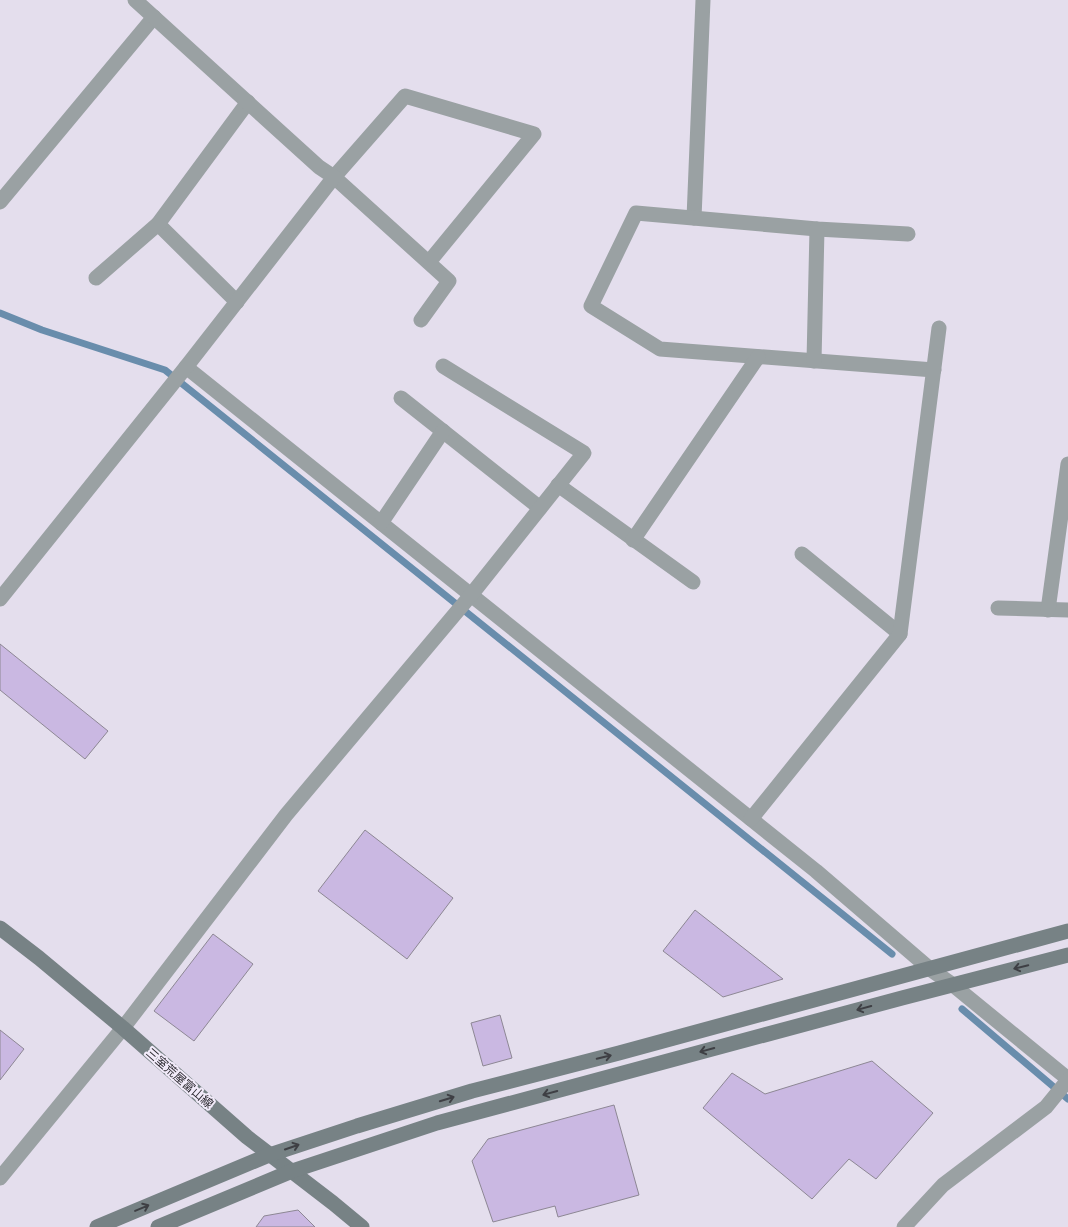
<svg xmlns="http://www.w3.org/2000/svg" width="1068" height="1227" viewBox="0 0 1068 1227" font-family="Mulish,'Noto Sans JP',sans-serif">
	<rect width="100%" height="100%" fill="#e4deed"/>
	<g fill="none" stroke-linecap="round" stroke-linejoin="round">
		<g stroke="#698dac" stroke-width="7">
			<path d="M 0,313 L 42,330 L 165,370 L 892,954"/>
			<path d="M 962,1009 L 1068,1099"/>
		</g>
	</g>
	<g fill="#cab8e2" stroke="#8d8794">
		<path d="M 0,644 L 108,731 L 85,759 L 0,690 Z"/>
		<path d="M 365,830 L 453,898 L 407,959 L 318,891 Z"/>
		<path d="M 695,910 L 783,979 L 723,997 L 663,951 Z"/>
		<path d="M 213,934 L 253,964 L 194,1041 L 154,1011 Z"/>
		<path d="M 500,1015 L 512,1058 L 483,1066 L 471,1023 Z"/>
		<path d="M 0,1030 L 24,1049 L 0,1080 Z"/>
		<path d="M 872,1061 L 933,1113 L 876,1179 L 849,1159 L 812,1199 L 703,1108 L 732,1073 L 765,1094 Z"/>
		<path d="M 614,1105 L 639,1195 L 558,1217 L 555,1206 L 493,1222 L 472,1161 L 488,1139 Z"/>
		<path d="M 298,1210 L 315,1227 L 256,1227 L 264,1216 Z"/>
	</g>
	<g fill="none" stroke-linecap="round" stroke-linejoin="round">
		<g stroke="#9aa1a3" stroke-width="15">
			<path d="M 0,202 L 154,17"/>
			<path d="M 694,218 L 703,0"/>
			<path d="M 158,224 L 237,302"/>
			<path d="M 908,234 L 817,229 L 636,213 L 591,306 L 660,349 L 934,370"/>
			<path d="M 96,278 L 158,224 L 248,102"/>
			<path d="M 421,320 L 449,281 L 334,177 L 405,96 L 534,134 L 429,262"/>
			<path d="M 814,361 L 817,229"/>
			<path d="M 186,367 L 816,871 L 930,969 L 953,985 L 1068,1079"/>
			<path d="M 401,398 L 540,508"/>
			<path d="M 558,485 L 693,582"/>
			<path d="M 381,523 L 443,431"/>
			<path d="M 633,540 L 758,357"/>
			<path d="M 802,554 L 900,634"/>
			<path d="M 0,599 L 186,367 L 334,177 L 319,167 L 135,0"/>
			<path d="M 998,608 L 1068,610"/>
			<path d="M 1048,610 L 1068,464"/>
			<path d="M 751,819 L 900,634 L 939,328"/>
			<path d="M 0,1178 L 123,1028 L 286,815 L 471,595 L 584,453 L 443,366"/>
			<path d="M 904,1227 L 943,1185 L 1046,1107 L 1068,1080"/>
		</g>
		<g stroke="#778285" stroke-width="15">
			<path d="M 0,928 L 39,958 L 123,1028 L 247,1137 L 333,1203 L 362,1227"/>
			<path d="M 97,1227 L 269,1155 L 357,1126 L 472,1091 L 619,1053 L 1068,931"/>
			<path d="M 158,1227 L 292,1171 L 437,1123 L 902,998 L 1068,955"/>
		</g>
	</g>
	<defs><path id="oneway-shaft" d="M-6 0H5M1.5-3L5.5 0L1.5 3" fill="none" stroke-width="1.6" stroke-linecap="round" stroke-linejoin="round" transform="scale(1.25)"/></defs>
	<g stroke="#3e3f44">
		<use href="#oneway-shaft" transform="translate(1021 967) rotate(166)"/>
		<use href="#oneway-shaft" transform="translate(864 1008) rotate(165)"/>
		<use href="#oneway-shaft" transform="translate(707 1050) rotate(165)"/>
		<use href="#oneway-shaft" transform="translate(604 1057) rotate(-14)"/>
		<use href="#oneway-shaft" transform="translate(550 1093) rotate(165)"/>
		<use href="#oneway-shaft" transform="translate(447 1099) rotate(-17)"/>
		<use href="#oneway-shaft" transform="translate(292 1147) rotate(-19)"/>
		<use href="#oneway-shaft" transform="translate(142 1208) rotate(-23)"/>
	</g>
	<g text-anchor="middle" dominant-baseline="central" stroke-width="4" stroke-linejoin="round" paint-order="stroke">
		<g font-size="12" fill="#2b292f" stroke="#f2ebfa">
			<text transform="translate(180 1078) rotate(41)">三室荒屋富山線</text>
		</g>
	</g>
</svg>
